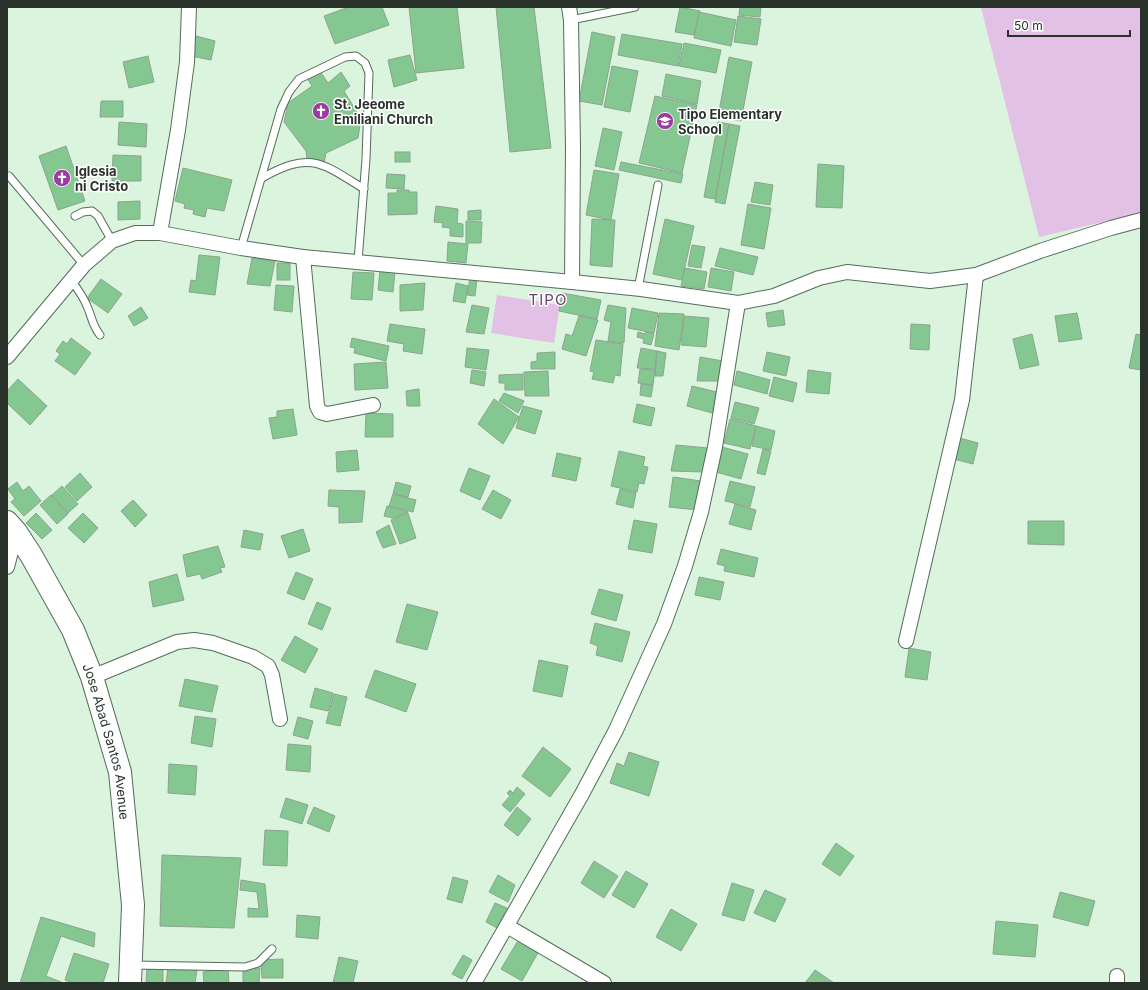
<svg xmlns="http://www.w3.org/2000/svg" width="1148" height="990" viewBox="0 0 1148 990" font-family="Inter,sans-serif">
	<rect width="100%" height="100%" fill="#daf4dd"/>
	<g fill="#e3c0e5">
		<path d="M 981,7 L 1141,7 L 1141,213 L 1039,237 Z"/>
		<path d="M 497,295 L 560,305 L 554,343 L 491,333 Z"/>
	</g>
	<g fill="#84c790" stroke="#8ca48f">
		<path d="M 349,7 L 382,7 L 389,25 L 335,44 L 324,16 Z"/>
		<path d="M 409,7 L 457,7 L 464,68 L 416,73 Z"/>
		<path d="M 496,7 L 534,7 L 551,148 L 510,152 Z"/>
		<path d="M 680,7 L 700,11 L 694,35 L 675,32 Z"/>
		<path d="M 740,7 L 761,7 L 760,17 L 739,15 Z"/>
		<path d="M 699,12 L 736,20 L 731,46 L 694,38 Z"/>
		<path d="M 738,16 L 761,19 L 757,45 L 734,42 Z"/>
		<path d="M 592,32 L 615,37 L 602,105 L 579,101 Z"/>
		<path d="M 622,34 L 682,44 L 678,66 L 618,55 Z"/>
		<path d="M 196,36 L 215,41 L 211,60 L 191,56 Z"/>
		<path d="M 684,43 L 721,50 L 716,73 L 679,66 Z"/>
		<path d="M 410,55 L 417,80 L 394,87 L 388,60 Z"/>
		<path d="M 148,56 L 154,82 L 129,88 L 123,62 Z"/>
		<path d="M 729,57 L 752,62 L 741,121 L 718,117 Z"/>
		<path d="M 612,66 L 638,71 L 630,112 L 604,107 Z"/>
		<path d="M 320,71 L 328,83 L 341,72 L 350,86 L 344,91 L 361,119 L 358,138 L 326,153 L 324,163 L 307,159 L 306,151 L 284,122 L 288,103 L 312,86 L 308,80 Z"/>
		<path d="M 666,74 L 701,81 L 697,104 L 662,96 Z"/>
		<path d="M 655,96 L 697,105 L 682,173 L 639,163 Z"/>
		<path d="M 101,101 L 123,101 L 123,117 L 100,117 Z"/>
		<path d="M 119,122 L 147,124 L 146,147 L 118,145 Z"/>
		<path d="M 718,122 L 729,124 L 715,199 L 704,197 Z"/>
		<path d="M 729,124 L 740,126 L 725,204 L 715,202 Z"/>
		<path d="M 603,128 L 622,132 L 614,170 L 595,166 Z"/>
		<path d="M 66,146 L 85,201 L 58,210 L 39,156 Z"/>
		<rect x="395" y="152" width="15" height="10"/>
		<path d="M 113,155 L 141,156 L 141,181 L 112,181 Z"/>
		<path d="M 621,162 L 683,174 L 681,183 L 619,170 Z"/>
		<path d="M 818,164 L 844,166 L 842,208 L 816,207 Z"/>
		<path d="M 183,168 L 232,180 L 224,211 L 207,208 L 205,217 L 193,214 L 194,210 L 184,208 L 185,204 L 175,201 Z"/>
		<path d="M 594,170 L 619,174 L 611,220 L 586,215 Z"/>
		<path d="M 387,174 L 405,175 L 404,189 L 386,188 Z"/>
		<path d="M 755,182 L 773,185 L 770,205 L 751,202 Z"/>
		<path d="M 397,190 L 409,190 L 409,192 L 417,192 L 417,214 L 388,215 L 388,193 L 397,193 Z"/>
		<path d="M 140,201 L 140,219 L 118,220 L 118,202 Z"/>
		<path d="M 748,204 L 771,208 L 764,249 L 741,245 Z"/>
		<path d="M 436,206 L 458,209 L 457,223 L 463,224 L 463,237 L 450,236 L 450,228 L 442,227 L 443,223 L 434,222 Z"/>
		<path d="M 481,210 L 481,220 L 468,220 L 468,211 Z"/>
		<path d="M 592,219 L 615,220 L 612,267 L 590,265 Z"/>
		<path d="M 665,219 L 694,226 L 682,280 L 653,274 Z"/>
		<path d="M 466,221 L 482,222 L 481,243 L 466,243 Z"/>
		<path d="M 448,242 L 468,244 L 466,263 L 447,261 Z"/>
		<path d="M 692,245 L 705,247 L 701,268 L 688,266 Z"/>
		<path d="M 720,248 L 758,257 L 753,275 L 715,266 Z"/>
		<path d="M 199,255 L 220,257 L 215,295 L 189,292 L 191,280 L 196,281 Z"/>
		<path d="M 252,258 L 275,261 L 270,286 L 247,284 Z"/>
		<rect x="277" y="263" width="13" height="17"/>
		<path d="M 685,268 L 707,272 L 704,289 L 681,286 Z"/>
		<path d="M 711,268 L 734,272 L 731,291 L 708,287 Z"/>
		<path d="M 380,270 L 395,272 L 393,292 L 378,290 Z"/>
		<path d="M 353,272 L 374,273 L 372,300 L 351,299 Z"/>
		<path d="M 470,278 L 477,279 L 475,296 L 467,295 Z"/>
		<path d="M 101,279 L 122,294 L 108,313 L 87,298 Z"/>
		<path d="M 425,283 L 423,310 L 400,311 L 400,285 Z"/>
		<path d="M 456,283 L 468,286 L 465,303 L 453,301 Z"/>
		<path d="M 276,285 L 294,286 L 292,312 L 274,310 Z"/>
		<path d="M 562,293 L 601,300 L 597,319 L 559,311 Z"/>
		<path d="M 472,305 L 489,308 L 484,334 L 466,332 Z"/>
		<path d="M 608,305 L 626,308 L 624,343 L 608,341 L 611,322 L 604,320 Z"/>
		<path d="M 141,307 L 148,318 L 134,326 L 128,316 Z"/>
		<path d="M 632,308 L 658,313 L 654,333 L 628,328 Z"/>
		<path d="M 783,310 L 785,325 L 768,327 L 766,313 Z"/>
		<path d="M 659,313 L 684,314 L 679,350 L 655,346 Z"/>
		<path d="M 1077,313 L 1082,339 L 1059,342 L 1055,316 Z"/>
		<path d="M 579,316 L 598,320 L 586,356 L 562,349 L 566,334 L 572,336 Z"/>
		<path d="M 684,316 L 709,318 L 706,347 L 681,345 Z"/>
		<path d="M 390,324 L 425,329 L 422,354 L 403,351 L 404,344 L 387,341 Z"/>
		<path d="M 911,324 L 930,325 L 929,350 L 910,349 Z"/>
		<path d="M 638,332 L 645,334 L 646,332 L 654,334 L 651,345 L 643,343 L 644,339 L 637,337 Z"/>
		<path d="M 1032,334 L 1039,365 L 1020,369 L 1013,339 Z"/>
		<path d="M 1136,334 L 1141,335 L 1141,370 L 1129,368 Z"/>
		<path d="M 71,338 L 91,353 L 75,375 L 55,361 L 60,354 L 56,351 L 63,341 L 67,344 Z"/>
		<path d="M 352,338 L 389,346 L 386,361 L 354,353 L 355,348 L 350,347 Z"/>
		<path d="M 596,340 L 623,344 L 620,376 L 615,375 L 613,383 L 592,379 L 594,372 L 590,371 Z"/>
		<path d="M 467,348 L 489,350 L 486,370 L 465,367 Z"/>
		<path d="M 641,348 L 657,351 L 655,369 L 637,368 Z"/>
		<path d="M 657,351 L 666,353 L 663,376 L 655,376 Z"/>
		<path d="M 555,352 L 555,369 L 531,369 L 531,362 L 537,361 L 537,353 Z"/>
		<path d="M 767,352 L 790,357 L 786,376 L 763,371 Z"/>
		<path d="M 700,357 L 723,361 L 720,381 L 697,381 Z"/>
		<path d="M 386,362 L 388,388 L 355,390 L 354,364 Z"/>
		<path d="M 640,369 L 655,370 L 653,385 L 638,383 Z"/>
		<path d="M 472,370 L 486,372 L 484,386 L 470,383 Z"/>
		<path d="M 808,370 L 831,373 L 829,394 L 806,392 Z"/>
		<path d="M 548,371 L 549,396 L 525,396 L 524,372 Z"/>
		<path d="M 737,371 L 770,380 L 767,394 L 734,385 Z"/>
		<path d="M 523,374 L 523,390 L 505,390 L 505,383 L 499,383 L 499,375 Z"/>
		<path d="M 774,377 L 797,383 L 793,402 L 769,396 Z"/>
		<path d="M 18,379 L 47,406 L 30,425 L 7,403 L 7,391 Z"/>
		<path d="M 641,384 L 653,385 L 651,397 L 640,395 Z"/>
		<path d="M 692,386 L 717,392 L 712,413 L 687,406 Z"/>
		<path d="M 419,389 L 420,406 L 407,406 L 406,391 Z"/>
		<path d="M 504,393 L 524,401 L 518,413 L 499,401 Z"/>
		<path d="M 494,399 L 519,417 L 503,444 L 478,424 Z"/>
		<path d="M 735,402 L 759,408 L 754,424 L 731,418 Z"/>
		<path d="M 637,404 L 655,408 L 651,426 L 633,422 Z"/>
		<path d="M 523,406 L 542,411 L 535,434 L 516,428 Z"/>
		<path d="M 293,409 L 297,435 L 273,439 L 269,418 L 277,417 L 277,411 Z"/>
		<path d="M 366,413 L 393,414 L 393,437 L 365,437 Z"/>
		<path d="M 730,419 L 756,426 L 750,449 L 724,443 Z"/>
		<path d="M 756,426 L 775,431 L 771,450 L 752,446 Z"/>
		<path d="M 956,437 L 978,443 L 973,464 L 950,458 Z"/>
		<path d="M 676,445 L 708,448 L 703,472 L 671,471 Z"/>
		<path d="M 722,447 L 748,454 L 741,479 L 716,472 Z"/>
		<path d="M 763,449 L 771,451 L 765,475 L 757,473 Z"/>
		<path d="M 357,450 L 359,470 L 337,472 L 336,452 Z"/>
		<path d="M 619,451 L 645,457 L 643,466 L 648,467 L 644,484 L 639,483 L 637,492 L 611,486 Z"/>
		<path d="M 557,453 L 581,458 L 576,481 L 552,476 Z"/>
		<path d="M 469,468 L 490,476 L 480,500 L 460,491 Z"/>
		<path d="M 80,473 L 92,487 L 77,501 L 65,487 Z"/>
		<path d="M 673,477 L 701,481 L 697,510 L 669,507 Z"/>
		<path d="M 730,481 L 755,487 L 750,507 L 725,501 Z"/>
		<path d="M 17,482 L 23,491 L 29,486 L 41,501 L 24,516 L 11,502 L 15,499 L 8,489 Z"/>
		<path d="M 396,482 L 411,486 L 408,497 L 393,494 Z"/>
		<path d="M 62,486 L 78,504 L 68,513 L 52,495 Z"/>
		<path d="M 620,489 L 636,493 L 633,508 L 616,504 Z"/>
		<path d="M 329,490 L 365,491 L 362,522 L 339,523 L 339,507 L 328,506 Z"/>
		<path d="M 493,490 L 511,500 L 501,519 L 482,509 Z"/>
		<path d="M 393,494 L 416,500 L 413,512 L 389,506 Z"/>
		<path d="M 51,495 L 68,514 L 57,524 L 40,505 Z"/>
		<path d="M 133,500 L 147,515 L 135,527 L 121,511 Z"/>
		<path d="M 735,504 L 756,510 L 751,530 L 729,524 Z"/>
		<path d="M 387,506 L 408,512 L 393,518 L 384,516 Z"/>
		<path d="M 36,513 L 52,530 L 42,539 L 26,523 Z"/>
		<path d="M 83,513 L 98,528 L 84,543 L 68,528 Z"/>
		<path d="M 408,513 L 416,538 L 400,544 L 391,520 Z"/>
		<path d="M 634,520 L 657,524 L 652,553 L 628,549 Z"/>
		<path d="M 1028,521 L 1064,521 L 1064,545 L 1028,544 Z"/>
		<path d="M 389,525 L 396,544 L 383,548 L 376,532 Z"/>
		<path d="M 303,529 L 310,551 L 289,558 L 281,536 Z"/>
		<path d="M 244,530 L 263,534 L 260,550 L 241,547 Z"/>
		<path d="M 218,546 L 225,567 L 220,568 L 222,572 L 202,579 L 200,574 L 187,577 L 183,555 Z"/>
		<path d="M 721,549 L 758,558 L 754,577 L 724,571 L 725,566 L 717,564 Z"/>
		<path d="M 296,572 L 313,579 L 304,600 L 287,593 Z"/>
		<path d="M 177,574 L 184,600 L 153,607 L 149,582 Z"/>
		<path d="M 699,577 L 724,582 L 720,600 L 695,595 Z"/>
		<path d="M 599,589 L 623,595 L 616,621 L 591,614 Z"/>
		<path d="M 317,602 L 331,608 L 322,630 L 308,624 Z"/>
		<path d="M 407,604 L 438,612 L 427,650 L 396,642 Z"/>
		<path d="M 595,623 L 630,632 L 622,662 L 596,655 L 598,646 L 590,643 Z"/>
		<path d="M 295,636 L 318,649 L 305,673 L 281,660 Z"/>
		<path d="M 909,648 L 931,652 L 927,680 L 905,677 Z"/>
		<path d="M 539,660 L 568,666 L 562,697 L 533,691 Z"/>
		<path d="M 375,670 L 416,684 L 406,712 L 365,697 Z"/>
		<path d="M 185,679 L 218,686 L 212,712 L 179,706 Z"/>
		<path d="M 315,688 L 333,693 L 328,711 L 310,707 Z"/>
		<path d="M 334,694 L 347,697 L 340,726 L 326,723 Z"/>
		<path d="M 195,716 L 216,719 L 212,747 L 191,743 Z"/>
		<path d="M 298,717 L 313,721 L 308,739 L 293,735 Z"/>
		<path d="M 288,744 L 311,746 L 310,772 L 286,770 Z"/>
		<path d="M 543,747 L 571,769 L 550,797 L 522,776 Z"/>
		<path d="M 629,752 L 659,762 L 649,796 L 610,783 L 617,763 L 624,766 Z"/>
		<path d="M 169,764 L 197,766 L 195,795 L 168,793 Z"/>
		<path d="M 517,787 L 525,794 L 510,812 L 502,805 L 510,796 L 507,793 L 510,790 L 513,793 Z"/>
		<path d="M 286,798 L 308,805 L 302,824 L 280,817 Z"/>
		<path d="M 314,807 L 335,816 L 329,832 L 307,823 Z"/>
		<path d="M 517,807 L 531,819 L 518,836 L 504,825 Z"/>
		<path d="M 265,830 L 288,831 L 287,866 L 263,865 Z"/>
		<path d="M 836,843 L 854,856 L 840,876 L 822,864 Z"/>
		<path d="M 162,855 L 241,858 L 234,928 L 160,926 Z"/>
		<path d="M 594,861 L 618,876 L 604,898 L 581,883 Z"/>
		<path d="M 626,871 L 648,884 L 634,908 L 612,895 Z"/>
		<path d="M 498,875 L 515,885 L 508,902 L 489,892 Z"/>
		<path d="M 453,877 L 468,881 L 462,903 L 447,899 Z"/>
		<path d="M 241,880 L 265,884 L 268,917 L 248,917 L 248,908 L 259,909 L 257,892 L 240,890 Z"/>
		<path d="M 732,883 L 754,890 L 744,921 L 722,915 Z"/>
		<path d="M 765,890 L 786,899 L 775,922 L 754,913 Z"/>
		<path d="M 1060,892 L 1095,901 L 1088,926 L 1053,917 Z"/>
		<path d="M 495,903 L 507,908 L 497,928 L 486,922 Z"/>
		<path d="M 671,909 L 697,924 L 681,951 L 656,937 Z"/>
		<path d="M 297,915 L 320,917 L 318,939 L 296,937 Z"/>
		<path d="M 41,917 L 95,933 L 94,947 L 61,936 L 46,976 L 61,982 L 61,983 L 20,983 Z"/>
		<path d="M 996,921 L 1038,925 L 1035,957 L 993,954 Z"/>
		<path d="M 519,939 L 539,951 L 522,981 L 501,969 Z"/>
		<path d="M 74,953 L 109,964 L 103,983 L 73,983 L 65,980 Z"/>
		<path d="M 463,955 L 472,960 L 462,979 L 452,974 Z"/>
		<path d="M 339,957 L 358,961 L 353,983 L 333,983 Z"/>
		<path d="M 283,959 L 283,978 L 262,978 L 261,960 Z"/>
		<path d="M 147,967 L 163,967 L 163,983 L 146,983 Z"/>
		<path d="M 168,967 L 197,970 L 195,983 L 166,983 Z"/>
		<path d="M 243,968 L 260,968 L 259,983 L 243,983 Z"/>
		<path d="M 228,969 L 229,983 L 204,983 L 203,972 Z"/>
		<path d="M 815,970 L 834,983 L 805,983 Z"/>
	</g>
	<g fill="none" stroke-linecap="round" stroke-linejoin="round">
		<defs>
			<g id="service">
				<path d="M 571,20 L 635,7"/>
				<path d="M 9,176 L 84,265"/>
				<path d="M 262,178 C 310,151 321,162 364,189"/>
				<path d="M 75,216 L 83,212 L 92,211 L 98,216 L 112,241"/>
				<path d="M 241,248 L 281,109 L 289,92 L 299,79 L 345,57 L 356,56 L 365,63 L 369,73 L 366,159 L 358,261"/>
				<path d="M 71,280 C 77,288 83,296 87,306 C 92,317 92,325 100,335"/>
				<path d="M 638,289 L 658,185"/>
				<path d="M 133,965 L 245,967 L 258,963 L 272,949"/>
			</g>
			<g id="minor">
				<path d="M 569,7 L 571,20 L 573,148 L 572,282"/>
				<path d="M 160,233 L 178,130 L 187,62 L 189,7"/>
				<path d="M 303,257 L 317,406 L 320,412 L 327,414 L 373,405"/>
				<path d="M 7,357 L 84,265 L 112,241 L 135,233 L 160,233 L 241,248 L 303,257 L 572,282 L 641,289 L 738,303 L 774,296 L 819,278 L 847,272 L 930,281 L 976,275 L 1040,251 L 1111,228 L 1141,220"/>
				<path d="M 7,567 L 16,532"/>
				<path d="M 906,641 L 962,400 L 976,275"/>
				<path d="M 92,677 L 177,642 L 194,640 L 213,643 L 253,657 L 268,666 L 272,675 L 280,719"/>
				<path d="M 507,926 L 604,983"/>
				<path d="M 1117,976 L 1117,983"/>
				<path d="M 474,983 L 582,794 L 616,730 L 664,624 L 685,566 L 701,512 L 715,447 L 738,303"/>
			</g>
			<g id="trunk">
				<path id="s1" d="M 7,522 L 16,532 L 31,555 L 73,630 L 92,677 L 120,772 L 133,905 L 130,983"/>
			</g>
		</defs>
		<use href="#service" stroke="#556c59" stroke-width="9"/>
		<use href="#minor" stroke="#556c59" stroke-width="16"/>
		<use href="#trunk" stroke="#556c59" stroke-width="24"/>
		<use href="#service" stroke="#fff" stroke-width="7"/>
		<use href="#minor" stroke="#fff" stroke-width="14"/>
		<use href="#trunk" stroke="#fff" stroke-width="22"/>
	</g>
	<defs>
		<symbol id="church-disc" viewBox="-11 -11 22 22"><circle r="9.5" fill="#9b3ba4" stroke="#fff"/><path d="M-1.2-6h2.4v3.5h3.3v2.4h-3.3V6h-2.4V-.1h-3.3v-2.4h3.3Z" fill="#fff"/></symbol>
		<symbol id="school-disc" viewBox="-11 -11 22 22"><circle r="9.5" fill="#9b3ba4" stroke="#fff"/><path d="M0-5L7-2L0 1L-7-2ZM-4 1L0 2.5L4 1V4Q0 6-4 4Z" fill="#fff"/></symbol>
	</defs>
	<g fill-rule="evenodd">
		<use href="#church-disc" x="311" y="101" width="20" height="20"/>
		<use href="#school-disc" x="655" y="111" width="20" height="20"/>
		<use href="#church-disc" x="52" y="168" width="20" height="20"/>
	</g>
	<g text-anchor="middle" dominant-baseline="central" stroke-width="3" stroke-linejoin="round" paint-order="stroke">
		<g font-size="13" font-weight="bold" fill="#28322a" stroke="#fff" text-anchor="start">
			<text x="334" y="104">St. Jeeome<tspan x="334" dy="15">Emiliani Church</tspan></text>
			<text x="678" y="114">Tipo Elementary<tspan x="678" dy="15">School</tspan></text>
			<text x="75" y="171">Iglesia<tspan x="75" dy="15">ni Cristo</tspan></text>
		</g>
		<g font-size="13" fill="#28322a" stroke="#fff">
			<text stroke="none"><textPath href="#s1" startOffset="244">Jose Abad Santos Avenue</textPath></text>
		</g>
		<g font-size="15" letter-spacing="1" fill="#724276" stroke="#fff">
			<text x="548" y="299">TIPO</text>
		</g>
	</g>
	<rect width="1148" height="990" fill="none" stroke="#28322a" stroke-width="16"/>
	<path d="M1008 30v6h122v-6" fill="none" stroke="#28322a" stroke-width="2"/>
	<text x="1014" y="30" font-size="12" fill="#28322a" stroke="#ffffff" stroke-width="3" paint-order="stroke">50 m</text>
</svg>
